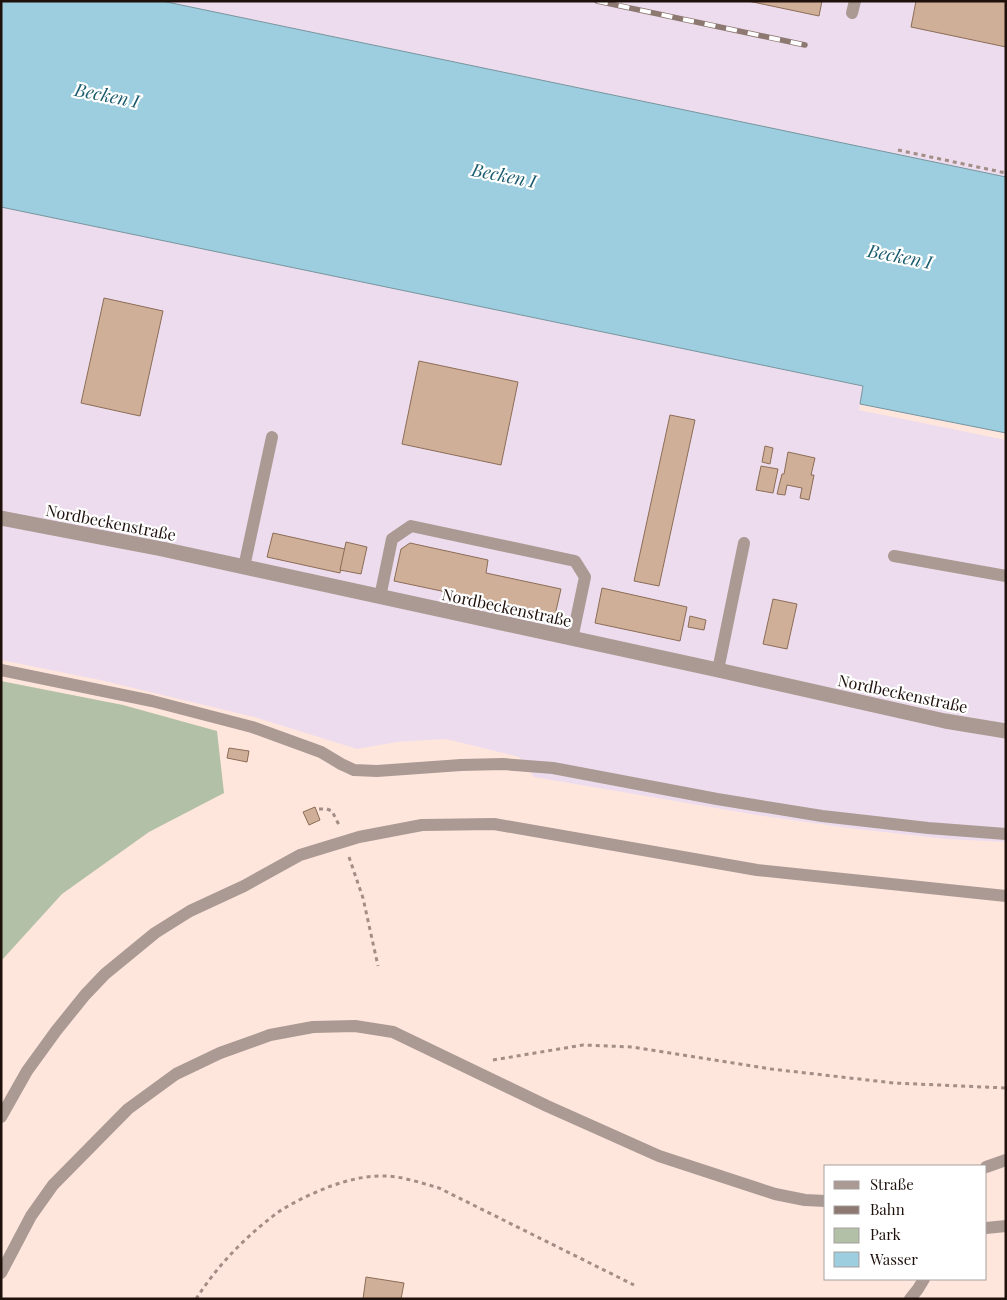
<svg xmlns="http://www.w3.org/2000/svg" width="1007" height="1300" viewBox="0 0 1007 1300" font-family="'Playfair Display',serif">
	<rect width="100%" height="100%" fill="#ffe6dd"/>
	<g fill="#eddced">
		<path d="M 162,1 L 1006,1 L 1006,177 L 795,134 Z"/>
		<path d="M 1,207 L 863,386 L 859,410 L 1006,440 L 1006,842 L 946,839 L 848,828 L 757,815 L 534,777 L 519,757 L 446,739 L 397,742 L 357,749 L 254,717 L 100,680 L 1,660 Z"/>
	</g>
	<path fill="#b2c0a7" d="M 1,681 L 123,705 L 217,731 L 224,793 L 149,832 L 62,894 L 1,961 Z"/>
	<path fill="#9dcedf" stroke="#77959f" d="M 1,1 L 162,1 L 1006,177 L 1006,433 L 860,404 L 863,386 L 1,207 Z"/>
	<g fill="#cfaf98" stroke="#8b6d57">
		<path d="M 748,1 L 822,1 L 819,16 Z"/>
		<path d="M 916,1 L 1006,1 L 1006,47 L 911,27 Z"/>
		<path d="M 104,298 L 163,311 L 140,416 L 81,403 Z"/>
		<path d="M 419,361 L 518,382 L 501,465 L 402,444 Z"/>
		<path d="M 670,415 L 695,420 L 659,586 L 634,581 Z"/>
		<path d="M 765,446 L 773,448 L 770,464 L 762,462 Z"/>
		<path d="M 788,452 L 815,458 L 811,475 L 814,475 L 809,500 L 800,498 L 802,488 L 787,485 L 785,495 L 777,494 L 782,474 L 784,474 Z"/>
		<path d="M 761,466 L 778,469 L 773,493 L 756,490 Z"/>
		<path d="M 273,533 L 345,549 L 340,573 L 267,557 Z"/>
		<path d="M 346,542 L 367,547 L 361,574 L 340,570 Z"/>
		<path d="M 410,543 L 488,560 L 486,573 L 561,589 L 555,615 L 394,581 L 401,549 Z"/>
		<path d="M 602,588 L 687,607 L 680,641 L 595,623 Z"/>
		<path d="M 773,599 L 797,604 L 787,649 L 763,644 Z"/>
		<path d="M 690,616 L 706,620 L 704,630 L 688,627 Z"/>
		<path d="M 229,748 L 249,751 L 247,762 L 227,758 Z"/>
		<path d="M 315,807 L 320,820 L 309,825 L 303,812 Z"/>
		<path d="M 366,1277 L 404,1283 L 401,1299 L 363,1299 Z"/>
	</g>
	<g fill="none" stroke-linecap="round" stroke-linejoin="round">
		<g stroke="#a28e86" stroke-width="3" stroke-dasharray="4 4" stroke-linecap="butt">
			<path d="M 898,150 L 1006,173"/>
			<path d="M 319,809 L 327,809 L 332,811 L 339,825"/>
			<path d="M 349,857 L 363,898 L 378,966"/>
			<path d="M 493,1060 L 583,1045 L 632,1047 L 771,1069 L 894,1083 L 1006,1088"/>
			<path d="M 196,1299 C 217,1266 245,1237 277,1213 C 293,1202 313,1193 331,1186 C 349,1180 364,1176 383,1176 C 402,1176 421,1183 439,1188 L 634,1285"/>
		</g>
		<g stroke="#ab9a93" stroke-width="12">
			<path d="M 852,13 L 855,1"/>
			<path d="M 894,556 L 1006,576"/>
			<path d="M 244,567 L 272,437"/>
			<path d="M 380,597 L 392,539 L 411,526 L 575,561 L 585,577 L 572,639"/>
			<path d="M 1,670 L 152,701 L 252,727 L 321,752 L 341,764 L 354,770 L 377,771 L 461,765 L 503,764 L 553,768 L 717,799 L 822,816 L 928,828 L 1006,834"/>
			<path d="M 718,670 L 744,543"/>
			<path d="M 1,1117 L 27,1071 L 56,1031 L 85,995 L 105,974 L 155,933 L 190,911 L 244,886 L 300,855 L 359,837 L 422,825 L 494,824 L 757,870 L 1006,896"/>
			<path d="M 986,1167 L 1006,1160"/>
			<path d="M 986,1228 L 1006,1226"/>
			<path d="M 1,1273 L 31,1216 L 53,1185 L 128,1109 L 176,1074 L 220,1053 L 270,1035 L 313,1027 L 355,1026 L 393,1032 L 547,1106 L 659,1156 L 775,1194 L 805,1200 L 826,1201"/>
			<path d="M 910,1299 L 918,1289 L 924,1279"/>
		</g>
		<path stroke="#ab9a93" stroke-width="15" d="M 1,518 L 162,549 L 718,670 L 945,721 L 1006,731"/>
		<defs>
			<path id="rail" d="M 597,1 L 805,45"/>
		</defs>
		<use href="#rail" stroke="#8d7972" stroke-width="5.5"/>
		<use href="#rail" stroke="#fff" stroke-width="4" stroke-dasharray="11" stroke-linecap="butt"/>
	</g>
	<g text-anchor="middle" dominant-baseline="central" stroke-width="4.5" stroke-linejoin="round" paint-order="stroke">
		<g font-size="16" fill="#1e100b" stroke="#fff">
			<text transform="translate(111 522) rotate(11)">Nordbeckenstraße</text>
			<text transform="translate(507 607) rotate(12)">Nordbeckenstraße</text>
			<text transform="translate(903 693) rotate(12)">Nordbeckenstraße</text>
		</g>
		<g font-size="18" font-style="italic" fill="#1a5b6d" stroke="#fff">
			<text transform="translate(107 95) rotate(11)">Becken I</text>
			<text transform="translate(504 175) rotate(11)">Becken I</text>
			<text transform="translate(900 256) rotate(11)">Becken I</text>
		</g>
	</g>
	<rect width="1007" height="1300" fill="none" stroke="#1e100b" stroke-width="5"/>
	<rect x="824" y="1165" width="162" height="115" fill="#ffffff" stroke="#a59f9d"/>
	<rect x="834" y="1181" width="25" height="8" fill="#ab9a93" stroke="#a59f9d"/>
	<text x="870" y="1190" font-size="15" fill="#1e100b">Straße</text>
	<rect x="834" y="1206" width="25" height="8" fill="#8d7972" stroke="#a59f9d"/>
	<text x="870" y="1215" font-size="15" fill="#1e100b">Bahn</text>
	<rect x="834" y="1228" width="25" height="15" fill="#b2c0a7" stroke="#a59f9d"/>
	<text x="870" y="1240" font-size="15" fill="#1e100b">Park</text>
	<rect x="834" y="1252" width="25" height="15" fill="#9dcedf" stroke="#a59f9d"/>
	<text x="870" y="1265" font-size="15" fill="#1e100b">Wasser</text>
</svg>
